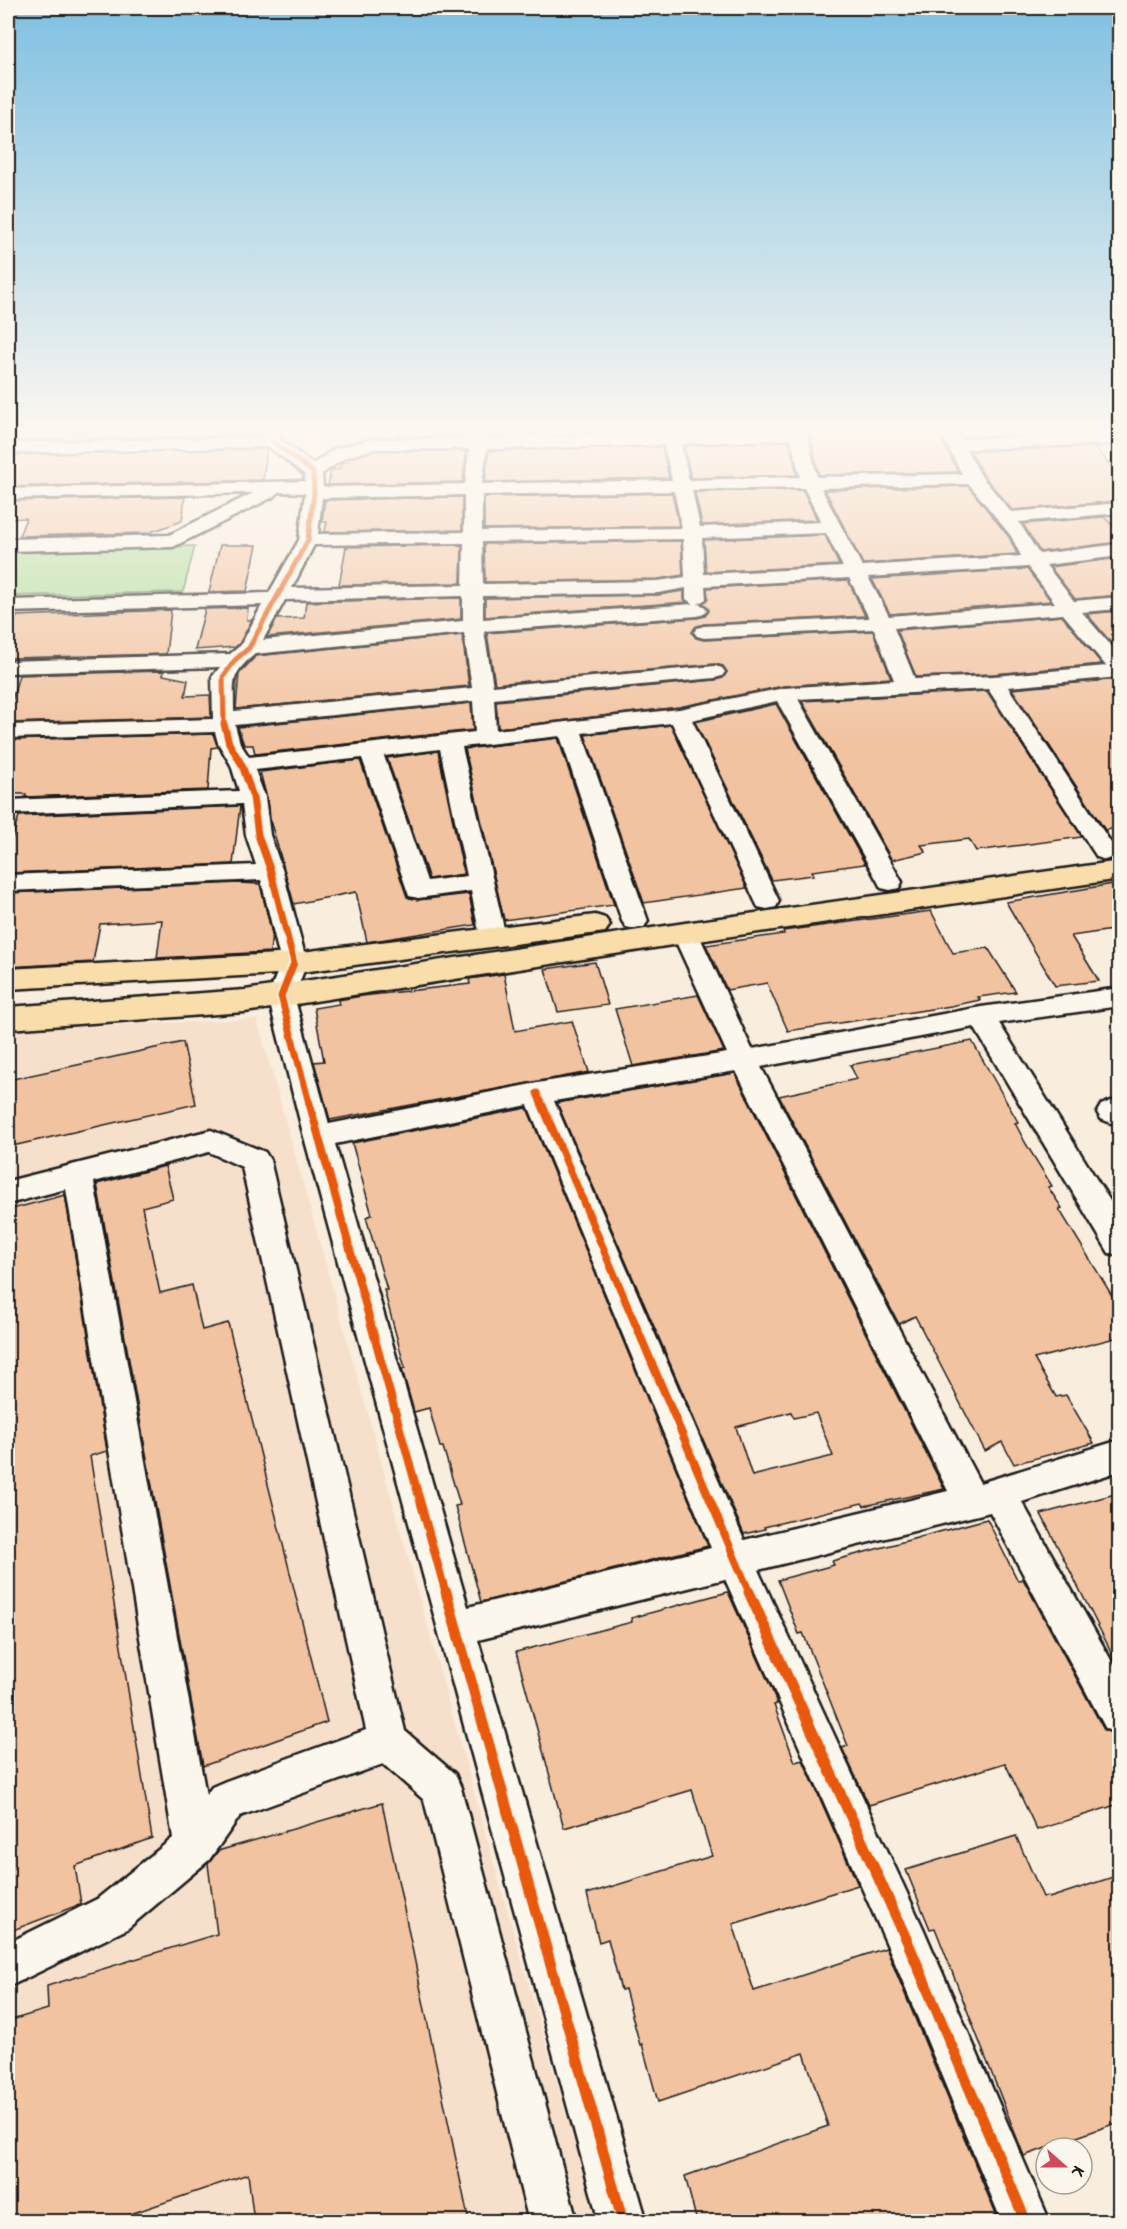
<svg xmlns="http://www.w3.org/2000/svg" width="1127" height="2229" viewBox="0 0 1127 2229" font-family="Kalam,sans-serif">
	<rect width="100%" height="100%" fill="#f9eddd"/>
	<filter id="ink" filterUnits="userSpaceOnUse"><feTurbulence type="fractalNoise" baseFrequency=".0167" numOctaves="2"/><feDisplacementMap in="SourceGraphic" scale="12" xChannelSelector="R" yChannelSelector="G"/><feConvolveMatrix kernelMatrix="1 2 1 2 8 2 1 2 1" color-interpolation-filters="sRGB"/></filter>
	<g filter="url(#ink)">
		<path fill="#f7e0cb" d="M 257,1019 L 502,1892 L 597,2221 L 8,2221 L 8,1030 Z"/>
		<path fill="#aedc9b" stroke="#657c5c" stroke-width="1.5" d="M 195,546 L 183,592 L 8,596 L 8,560 L 11,551 Z"/>
		<g fill="#f2c3a1" stroke="#1c1c1c" stroke-width="1.5" fill-rule="evenodd">
			<path d="M 8,432 L 252,432 L 251,435 L 8,441 Z"/>
			<path d="M 408,432 L 470,432 L 469,436 L 396,437 L 397,434 Z"/>
			<path d="M 490,432 L 633,432 L 490,436 Z"/>
			<path d="M 809,432 L 938,432 L 958,472 L 819,475 Z"/>
			<path d="M 960,432 L 1082,432 L 1083,433 L 961,437 Z"/>
			<path d="M 789,441 L 797,475 L 691,478 L 684,446 Z"/>
			<path d="M 662,447 L 669,478 L 485,482 L 489,451 Z"/>
			<path d="M 1095,447 L 1119,476 L 1119,501 L 1012,510 L 984,476 L 970,451 Z"/>
			<path d="M 267,449 L 263,480 L 8,487 L 8,455 Z"/>
			<path d="M 374,451 L 466,451 L 463,482 L 328,485 L 331,470 L 340,469 L 341,463 L 349,461 L 349,458 Z"/>
			<path d="M 968,486 L 1009,537 L 1017,554 L 863,564 L 825,490 Z"/>
			<path d="M 803,490 L 817,520 L 702,525 L 695,492 Z"/>
			<path d="M 672,493 L 679,526 L 484,529 L 484,497 Z"/>
			<path d="M 185,497 L 182,521 L 148,533 L 19,536 L 26,518 L 8,519 L 8,501 Z"/>
			<path d="M 462,497 L 462,530 L 325,532 L 327,522 L 322,522 L 325,500 Z"/>
			<path d="M 1104,517 L 1119,532 L 1119,542 L 1040,552 L 1023,524 Z"/>
			<path d="M 825,535 L 839,565 L 706,572 L 704,540 Z"/>
			<path d="M 681,541 L 683,575 L 658,579 L 485,582 L 484,544 Z"/>
			<path d="M 220,545 L 257,545 L 247,591 L 209,592 Z"/>
			<path d="M 462,545 L 461,583 L 339,585 L 346,547 Z"/>
			<path d="M 1119,558 L 1119,595 L 1075,599 L 1050,567 Z"/>
			<path d="M 1027,569 L 1051,601 L 890,614 L 872,579 Z"/>
			<path d="M 848,580 L 865,616 L 704,624 L 695,627 L 692,633 L 696,638 L 704,640 L 873,631 L 891,678 L 784,686 L 679,707 L 498,728 L 496,701 L 715,680 L 723,678 L 727,672 L 723,666 L 715,664 L 495,684 L 487,633 L 697,618 L 705,616 L 709,611 L 703,603 L 708,599 L 707,588 Z"/>
			<path d="M 684,591 L 684,599 L 687,602 L 485,617 L 485,598 L 658,595 Z"/>
			<path d="M 461,598 L 461,619 L 267,637 L 277,619 L 304,618 L 306,602 Z"/>
			<path d="M 248,608 L 247,620 L 252,620 L 239,644 L 235,647 L 195,650 L 205,609 Z"/>
			<path d="M 171,610 L 166,654 L 8,658 L 8,643 L 17,616 Z"/>
			<path d="M 1119,611 L 1119,652 L 1087,614 Z"/>
			<path d="M 1062,616 L 1102,664 L 994,674 L 916,677 L 897,630 Z"/>
			<path d="M 462,635 L 469,686 L 236,709 L 239,674 L 256,656 Z"/>
			<path d="M 164,671 L 163,675 L 188,680 L 185,696 L 210,695 L 211,717 L 8,723 L 8,701 L 12,701 L 19,675 Z"/>
			<path d="M 1119,679 L 1119,828 L 1105,830 L 1012,689 Z"/>
			<path d="M 987,691 L 1082,837 L 976,851 L 969,839 L 921,845 L 926,852 L 892,860 L 802,701 Z"/>
			<path d="M 471,703 L 473,730 L 255,754 L 253,745 L 244,745 L 238,727 Z"/>
			<path d="M 776,704 L 865,864 L 812,871 L 814,875 L 772,880 L 695,722 Z"/>
			<path d="M 671,725 L 747,888 L 644,903 L 585,735 Z"/>
			<path d="M 213,734 L 218,747 L 211,748 L 208,790 L 25,797 L 26,794 L 8,794 L 8,740 Z"/>
			<path d="M 558,738 L 614,905 L 504,920 L 465,749 Z"/>
			<path d="M 438,751 L 464,874 L 429,879 L 387,758 Z"/>
			<path d="M 360,760 L 407,897 L 418,900 L 469,894 L 475,925 L 367,942 L 356,892 L 294,904 L 270,819 L 269,806 L 260,772 Z"/>
			<path d="M 240,806 L 233,864 L 8,873 L 8,845 L 10,845 L 19,816 Z"/>
			<path d="M 239,883 L 260,884 L 272,934 L 270,952 L 157,958 L 162,920 L 100,924 L 93,962 L 8,967 L 8,893 Z"/>
			<path d="M 1119,883 L 1119,929 L 1071,936 L 1099,981 L 1055,986 L 1006,902 Z"/>
			<path d="M 931,911 L 953,953 L 988,948 L 1016,992 L 978,997 L 980,1000 L 951,1006 L 788,1031 L 767,983 L 727,990 L 706,945 L 784,934 L 783,931 Z"/>
			<path d="M 595,962 L 608,1005 L 558,1012 L 545,969 Z"/>
			<path d="M 504,974 L 515,1031 L 572,1021 L 589,1072 L 330,1120 L 314,1062 L 324,1061 L 314,1008 L 339,1004 L 338,1000 L 362,996 L 470,984 L 469,979 Z"/>
			<path d="M 698,995 L 724,1051 L 633,1066 L 615,1009 Z"/>
			<path d="M 972,1041 L 1018,1122 L 1015,1123 L 1026,1144 L 1052,1186 L 1048,1187 L 1062,1208 L 1059,1209 L 1119,1307 L 1119,1337 L 1034,1359 L 1056,1397 L 1066,1395 L 1094,1443 L 1014,1464 L 1002,1442 L 985,1451 L 915,1316 L 899,1324 L 779,1096 L 857,1079 L 850,1065 Z"/>
			<path d="M 183,1042 L 196,1104 L 8,1147 L 8,1080 Z"/>
			<path d="M 735,1073 L 749,1102 L 944,1489 L 864,1506 L 862,1503 L 764,1527 L 765,1529 L 744,1534 L 557,1103 ZM 791,1412 L 794,1418 L 816,1413 L 833,1456 L 752,1476 L 736,1427 Z"/>
			<path d="M 527,1108 L 708,1546 L 481,1602 L 455,1506 L 460,1505 L 443,1447 L 440,1447 L 429,1408 L 414,1412 L 402,1369 L 405,1368 L 384,1290 L 387,1290 L 366,1217 L 372,1215 L 352,1143 Z"/>
			<path d="M 165,1166 L 173,1199 L 142,1207 L 160,1293 L 192,1285 L 202,1330 L 228,1323 L 327,1722 L 203,1766 L 97,1184 Z"/>
			<path d="M 65,1195 L 107,1451 L 90,1456 L 152,1838 L 75,1866 L 81,1904 L 8,1932 L 8,1210 Z"/>
			<path d="M 1119,1493 L 1119,1667 L 1041,1514 Z"/>
			<path d="M 987,1519 L 1018,1581 L 1023,1579 L 1104,1730 L 1119,1736 L 1119,1804 L 1037,1830 L 1005,1763 L 869,1805 L 842,1748 L 848,1746 L 821,1678 L 803,1633 L 799,1634 L 778,1580 L 834,1565 L 832,1561 Z"/>
			<path d="M 728,1592 L 772,1690 L 777,1704 L 774,1705 L 795,1762 L 803,1760 L 858,1885 L 733,1924 L 754,1991 L 886,1948 L 999,2222 L 697,2222 L 685,2176 L 828,2126 L 804,2053 L 658,2102 L 642,2044 L 640,2045 L 625,1989 L 621,1990 L 608,1939 L 599,1942 L 587,1894 L 712,1856 L 692,1790 L 564,1828 L 516,1652 L 632,1622 L 631,1618 Z"/>
			<path d="M 382,1803 L 469,2222 L 254,2222 L 248,2174 L 107,2222 L 8,2222 L 8,2021 L 48,2009 L 47,1986 L 217,1934 L 208,1864 L 218,1851 Z"/>
			<path d="M 1016,1836 L 1043,1897 L 1048,1896 L 1049,1898 L 1119,1875 L 1119,2122 L 1024,2156 L 935,1928 L 930,1929 L 906,1870 Z"/>
		</g>
		<g fill="none" stroke-linecap="round" stroke-linejoin="round">
			<defs>
				<g id="minor">
					<path d="M 262,432 L 279,432 L 281,440 L 313,464 L 334,449 L 373,439 L 471,438 L 472,432 L 488,432 L 488,438 L 662,434 L 662,432 L 807,432 L 817,477 L 962,474 L 940,432 L 957,432 L 960,439 L 1120,434 L 1120,444 L 966,449 L 982,477 L 1011,512 L 1120,503 L 1120,513 L 1019,522 L 1039,554 L 1120,544 L 1120,556 L 1046,565 L 1074,601 L 1120,597 L 1120,609 L 1082,612 L 1120,656 L 1120,677 L 1008,687 L 1117,852 L 1113,857 L 1105,860 L 1097,857 L 988,689 L 798,699 L 902,882 L 899,888 L 890,890 L 881,888 L 878,882 L 777,701 L 692,720 L 779,901 L 776,907 L 767,909 L 758,907 L 755,901 L 672,723 L 582,733 L 648,921 L 644,927 L 635,929 L 626,927 L 622,921 L 560,736 L 462,747 L 506,937 L 502,943 L 493,945 L 484,943 L 480,937 L 471,891 L 418,898 L 409,896 L 362,758 L 255,770 L 265,797 L 270,835 L 283,872 L 307,963 L 294,996 L 329,1124 L 537,1083 L 727,1053 L 672,933 L 676,927 L 685,925 L 694,927 L 698,933 L 752,1049 L 981,1007 L 1120,988 L 1120,1006 L 999,1023 L 1120,1217 L 1120,1256 L 1109,1253 L 974,1027 L 761,1067 L 980,1483 L 1120,1440 L 1120,1471 L 1022,1502 L 1120,1676 L 1120,1734 L 1106,1729 L 990,1512 L 758,1570 L 923,1928 L 1050,2222 L 1002,2222 L 893,1958 L 725,1579 L 478,1640 L 647,2222 L 599,2222 L 304,1137 L 268,996 L 281,963 L 261,880 L 8,891 L 8,875 L 256,865 L 246,835 L 242,804 L 8,814 L 8,800 L 239,791 L 231,765 L 218,743 L 215,732 L 8,738 L 8,725 L 213,719 L 212,677 L 220,667 L 8,673 L 8,661 L 230,654 L 241,645 L 262,605 L 8,612 L 8,600 L 269,593 L 299,540 L 305,493 L 278,492 L 275,496 L 173,547 L 8,551 L 8,539 L 169,535 L 253,493 L 8,499 L 8,489 L 305,481 L 304,474 L 269,447 L 8,453 L 8,443 L 263,437 ZM 791,439 L 800,477 L 689,480 L 681,444 ZM 664,445 L 672,480 L 482,484 L 487,449 ZM 374,449 L 469,449 L 465,484 L 323,487 L 322,474 L 346,457 ZM 969,484 L 1011,536 L 1021,556 L 862,566 L 821,488 ZM 804,488 L 821,522 L 700,527 L 692,490 ZM 674,491 L 682,528 L 482,531 L 482,495 ZM 464,495 L 464,532 L 318,534 L 322,498 ZM 826,533 L 843,567 L 704,574 L 702,538 ZM 683,539 L 685,577 L 658,581 L 483,584 L 482,542 ZM 464,543 L 463,585 L 292,588 L 314,545 ZM 1028,567 L 1055,603 L 889,616 L 868,577 ZM 849,578 L 869,618 L 704,626 L 697,628 L 694,632 L 697,636 L 704,638 L 874,629 L 894,680 L 784,688 L 679,709 L 496,730 L 494,699 L 715,678 L 722,676 L 725,672 L 722,668 L 715,666 L 493,686 L 484,631 L 697,616 L 704,614 L 707,610 L 704,606 L 698,604 L 706,599 L 705,586 ZM 686,588 L 686,599 L 693,604 L 483,619 L 483,596 L 658,593 ZM 463,596 L 463,621 L 263,640 L 285,600 ZM 1063,614 L 1106,666 L 994,676 L 915,679 L 894,628 ZM 464,633 L 472,688 L 234,711 C 234,680 230,675 255,654 ZM 473,701 L 475,732 L 249,757 L 240,743 L 235,725 ZM 440,749 L 467,876 L 427,881 L 384,756 ZM 736,1071 L 948,1491 L 744,1540 L 554,1101 ZM 528,1105 L 711,1548 L 468,1607 L 335,1144 Z"/>
					<path d="M 1111,1101 L 1120,1101 L 1120,1122 L 1111,1123 L 1101,1119 L 1097,1112 L 1101,1105 Z"/>
					<path d="M 211,1130 L 265,1152 L 270,1160 L 405,1731 L 455,1774 L 461,1788 L 577,2222 L 529,2222 L 424,1800 L 383,1764 L 240,1816 L 209,1860 L 127,1929 L 8,1987 L 8,1943 L 97,1899 L 173,1838 L 66,1189 L 8,1204 L 8,1181 ZM 209,1152 L 242,1167 L 366,1730 L 226,1781 L 212,1787 L 206,1795 L 94,1182 Z"/>
				</g>
				<g id="major">
					<path d="M 1120,861 L 1120,879 L 685,943 L 245,1012 L 8,1029 L 8,1007 L 245,990 L 685,923 Z"/>
					<path d="M 595,915 L 605,918 L 610,925 L 605,932 L 294,973 L 8,989 L 8,969 L 294,953 Z"/>
				</g>
			</defs>
			<use href="#minor" stroke="#1c1c1c" stroke-width="5"/>
			<use href="#major" stroke="#1c1c1c" stroke-width="5"/>
			<use href="#minor" fill="#fbf7ec" fill-rule="evenodd"/>
			<use href="#major" fill="#f9deab" fill-rule="evenodd"/>
			<defs>
				<path id="cycleway-far3" d="M 224,725 L 223,677 L 235,660 L 249,648 L 308,540 L 314,493 L 313,472 L 273,442"/>
				<g id="cycleway-far2">
					<path d="M 224,724 L 229,743 L 242,765 L 253,797 L 258,835 L 271,872 L 294,963 L 281,996 L 309,1103"/>
					<path d="M 537,1093 L 541,1103"/>
				</g>
				<g id="cycleway-far1">
					<path d="M 309,1102 L 446,1594"/>
					<path d="M 541,1102 L 750,1594"/>
				</g>
				<g id="cycleway">
					<path d="M 446,1592 L 623,2222"/>
					<path d="M 749,1592 L 908,1943 L 1026,2222"/>
				</g>
			</defs>
			<use href="#cycleway-far3" stroke="#fbf7ec" stroke-width="8"/>
			<use href="#cycleway-far2" stroke="#fbf7ec" stroke-width="10"/>
			<use href="#cycleway-far1" stroke="#fbf7ec" stroke-width="12"/>
			<use href="#cycleway" stroke="#fbf7ec" stroke-width="15"/>
			<use href="#cycleway-far3" stroke="#e8590c" stroke-width="5"/>
			<use href="#cycleway-far2" stroke="#e8590c" stroke-width="7"/>
			<use href="#cycleway-far1" stroke="#e8590c" stroke-width="8"/>
			<use href="#cycleway" stroke="#e8590c" stroke-width="11"/>
		</g>
	</g>
	<linearGradient id="sky" x2="0" y2="1"><stop stop-color="#7fc0e2"/><stop offset="0.58" stop-color="#fcf7f0"/><stop offset="1" stop-color="#fcf7f0" stop-opacity="0"/></linearGradient>
	<rect width="1127" height="744" fill="url(#sky)"/>
	<rect width="1127" height="2229" fill="none" stroke="#fbf7ec" stroke-width="30"/>
	<rect x="15" y="15" width="1097" height="2199" fill="none" stroke="#1c1c1c" stroke-width="2" filter="url(#ink)"/>
	<g transform="translate(1064 2166) rotate(111)"><circle r="28" fill="#fbf7ec" stroke="#a29f99" stroke-width="1.5"/>
	<path d="M0-4.5L10 22L0 15L-10 22Z" fill="#d1495b"/>
	<text y="-9" font-size="16" font-weight="bold" text-anchor="middle" fill="#1c1c1c">K</text>
	</g>
</svg>
